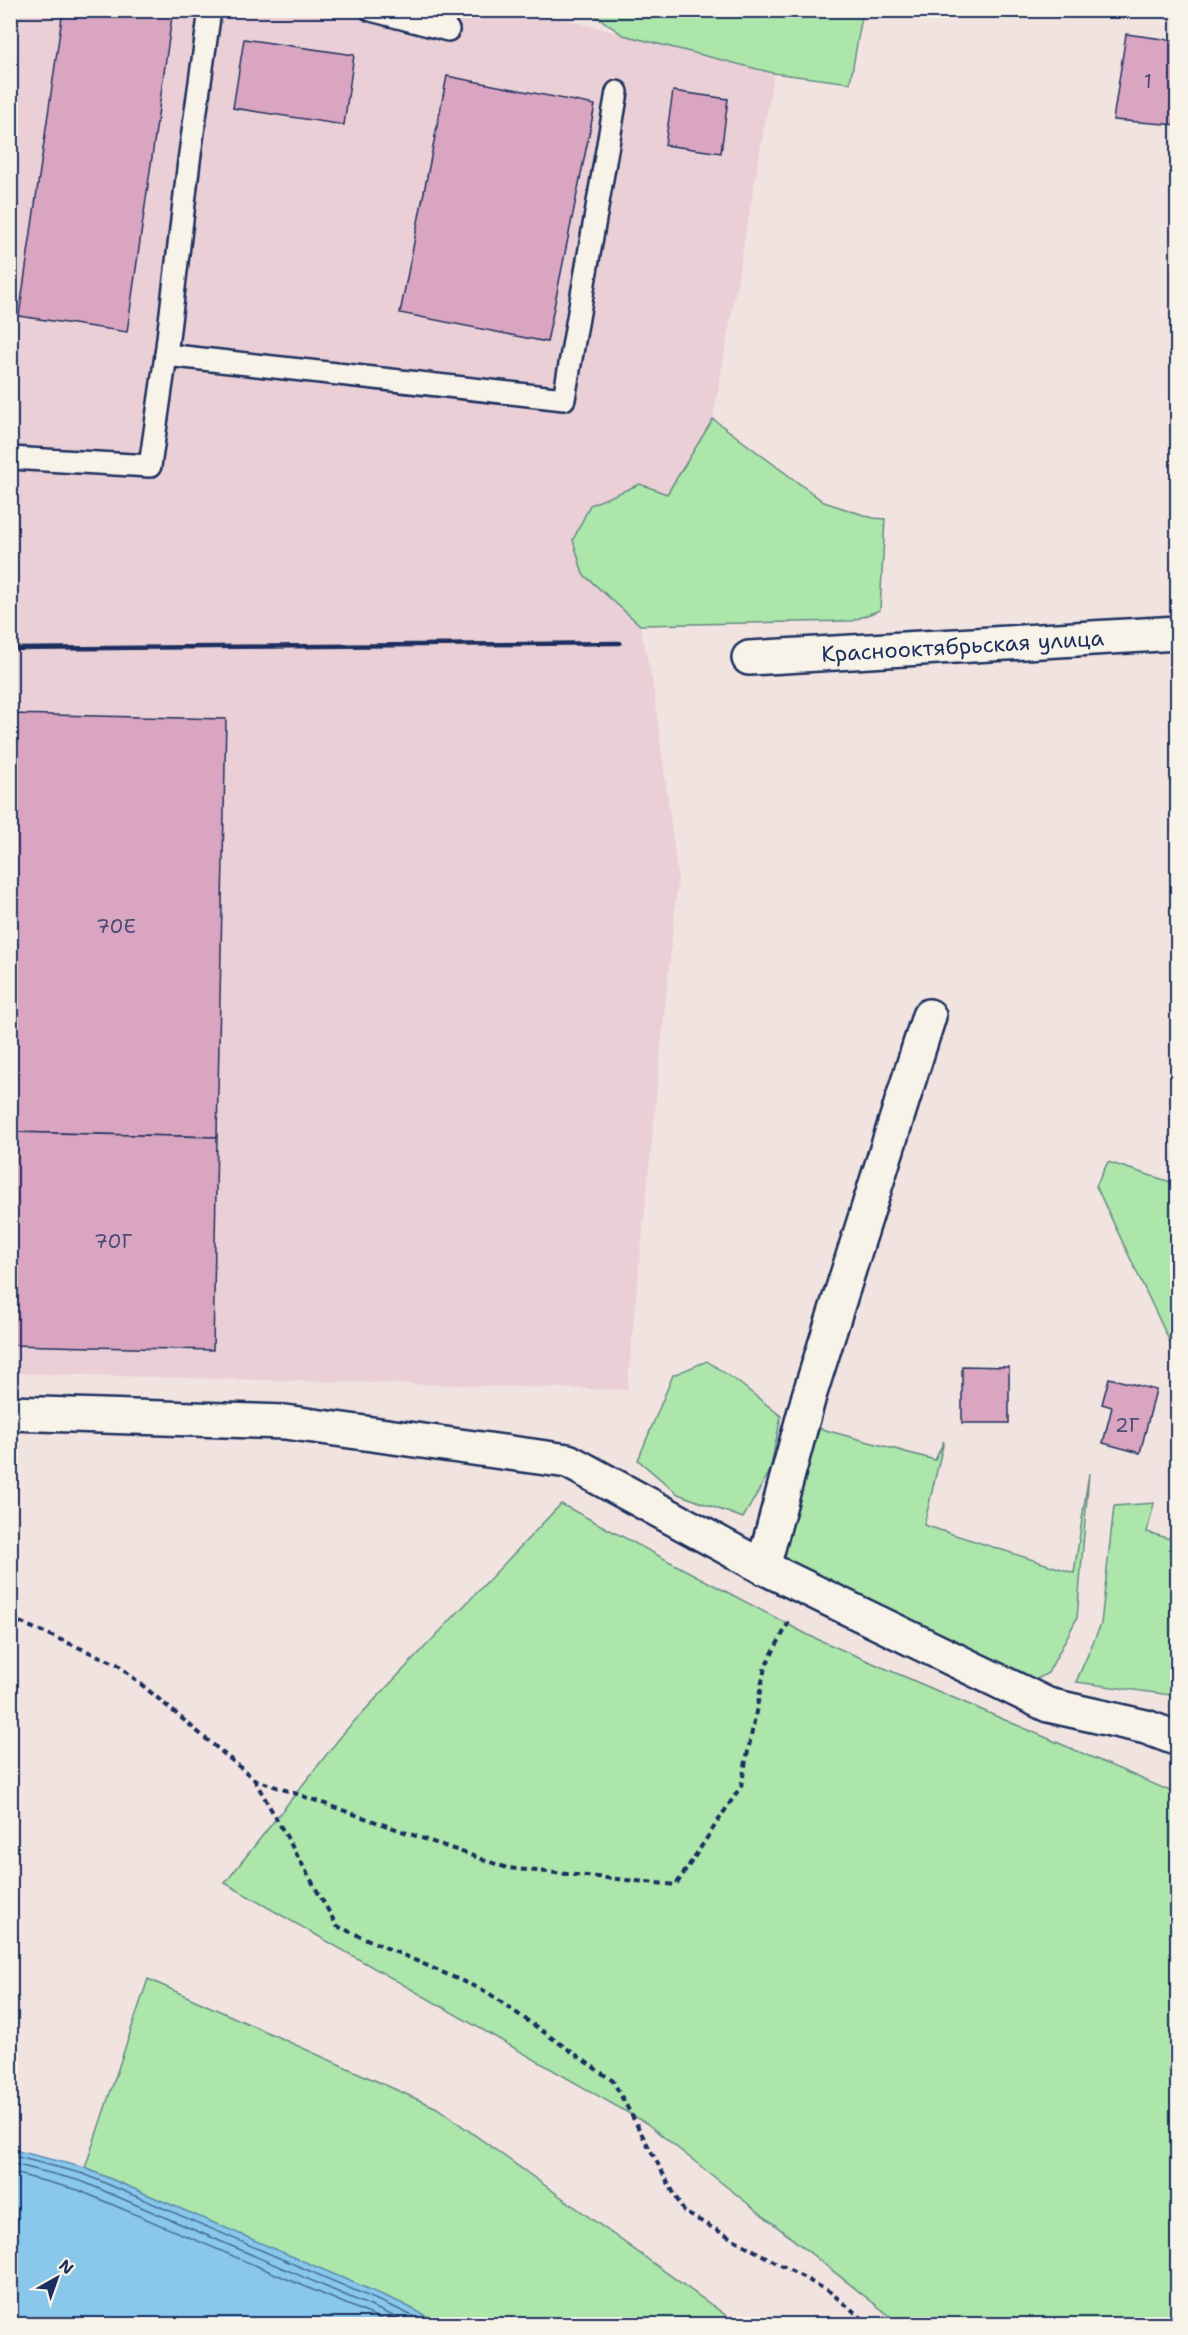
<svg xmlns="http://www.w3.org/2000/svg" width="1188" height="2335" viewBox="0 0 1188 2335" font-family="'Shantell Sans',sans-serif">
	<rect width="100%" height="100%" fill="#f1e3e0"/>
	<filter id="ink" filterUnits="userSpaceOnUse"><feTurbulence type="fractalNoise" baseFrequency=".0167" numOctaves="2"/><feDisplacementMap in="SourceGraphic" scale="12" xChannelSelector="R" yChannelSelector="G"/><feConvolveMatrix kernelMatrix="1 2 1 2 8 2 1 2 1" color-interpolation-filters="sRGB"/></filter>
	<g filter="url(#ink)">
		<path fill="#ead0d6" d="M 11,11 L 533,11 L 774,73 L 713,419 L 640,625 L 653,684 L 678,878 L 627,1390 L 11,1373 Z"/>
		<g fill="#ace6ab" stroke="#648a84" stroke-width="1.5">
			<path d="M 589,11 L 863,11 L 850,83 L 773,73 L 623,35 Z"/>
			<path d="M 713,419 L 824,502 L 873,518 L 885,519 L 880,610 L 852,621 L 640,625 L 583,574 L 573,540 L 590,505 L 640,484 L 667,494 Z"/>
			<path d="M 1108,1162 L 1177,1184 L 1177,1357 L 1096,1186 Z"/>
			<path d="M 707,1361 L 738,1382 L 781,1416 L 770,1471 L 743,1518 L 678,1494 L 638,1460 L 673,1375 Z"/>
			<path d="M 818,1428 L 935,1460 L 944,1441 L 924,1525 L 1074,1573 L 1089,1473 L 1077,1618 L 1048,1673 L 1032,1682 L 831,1587 L 783,1555 L 791,1505 Z"/>
			<path d="M 1154,1503 L 1147,1532 L 1177,1541 L 1177,1696 L 1076,1682 L 1101,1624 L 1114,1506 Z"/>
			<path d="M 561,1504 L 810,1636 L 1177,1794 L 1177,2324 L 900,2324 L 646,2123 L 225,1883 L 346,1730 Z"/>
			<path d="M 148,1979 L 437,2108 L 738,2324 L 441,2324 L 401,2303 L 85,2168 Z"/>
		</g>
		<path fill="#89c8ea" stroke="#5d8bb2" stroke-width="1.5" d="M 10,2149 L 85,2168 L 401,2303 L 441,2324 L 11,2324 Z"/>
		<g fill="none" stroke-linecap="round" stroke-linejoin="round">
			<g stroke="#476c96" stroke-width="1.5">
				<path d="M 10,2155 L 84,2174 L 398,2309 L 429,2324"/>
				<path d="M 10,2163 L 81,2181 L 412,2324"/>
				<path d="M 10,2172 L 78,2190 L 393,2324"/>
			</g>
		</g>
		<g fill="#d9a5c0" stroke="#1b2f5e" stroke-width="1.5">
			<path d="M 63,10 L 173,10 L 127,332 L 19,316 Z"/>
			<path d="M 1126,34 L 1178,41 L 1178,125 L 1113,120 Z"/>
			<path d="M 244,39 L 354,55 L 344,125 L 233,108 Z"/>
			<path d="M 447,76 L 595,105 L 547,342 L 400,313 Z"/>
			<path d="M 673,91 L 728,99 L 721,153 L 665,145 Z"/>
			<path d="M 10,714 L 226,719 L 217,1137 L 10,1132 Z"/>
			<path d="M 10,1132 L 217,1137 L 213,1350 L 10,1345 Z"/>
			<path d="M 962,1366 L 1009,1367 L 1009,1423 L 962,1423 Z"/>
			<path d="M 1109,1378 L 1156,1390 L 1140,1453 L 1103,1443 L 1112,1407 L 1102,1404 Z"/>
		</g>
		<g fill="none" stroke-linecap="round" stroke-linejoin="round">
			<defs>
				<g id="lane">
					<path d="M 210,10 L 189,161 L 166,355 L 564,399 L 617,92"/>
					<path d="M 371,10 L 448,30"/>
					<path d="M 10,458 L 150,466 L 166,355"/>
				</g>
				<g id="street">
					<path id="s1" d="M 749,658 L 1178,633"/>
					<path d="M 10,1413 L 285,1422 L 568,1461 L 763,1567 L 1048,1705 L 1146,1727 L 1178,1739"/>
					<path d="M 763,1567 L 809,1396 L 929,1016"/>
				</g>
			</defs>
			<use href="#lane" stroke="#1b2f5e" stroke-width="26"/>
			<use href="#street" stroke="#1b2f5e" stroke-width="38"/>
			<g stroke="#1b2f5e" stroke-width="4" stroke-dasharray="6 4.5" stroke-linecap="butt">
				<path d="M 10,1618 L 117,1664 L 254,1779 L 507,1868 L 676,1885 L 741,1786 L 765,1667 L 791,1618"/>
				<path d="M 254,1779 L 337,1926 L 487,1992 L 613,2081 L 684,2212 L 830,2292 L 869,2324"/>
			</g>
			<use href="#lane" stroke="#f7f3e8" stroke-width="21"/>
			<use href="#street" stroke="#f7f3e8" stroke-width="33"/>
			<path stroke="#1b2f5e" stroke-width="4.5" d="M 10,649 L 620,643"/>
		</g>
	</g>
	<g text-anchor="middle" dominant-baseline="central" stroke-width="6" stroke-linejoin="round" paint-order="stroke">
		<g font-size="20" fill="#4a4c76">
			<text x="1148" y="81">1</text>
			<text x="116" y="926">70Е</text>
			<text x="113" y="1241">70Г</text>
			<text x="1127" y="1425">2Г</text>
		</g>
		<g font-size="22" fill="#1b2f5e" stroke="#f7f3e8">
			<text stroke="none"><textPath href="#s1" startOffset="214">Краснооктябрьская улица</textPath></text>
		</g>
	</g>
	<rect width="1188" height="2335" fill="none" stroke="#f7f3e8" stroke-width="36"/>
	<rect x="18" y="18" width="1152" height="2299" fill="none" stroke="#1b2f5e" stroke-width="2" filter="url(#ink)"/>
	<g transform="translate(57 2278) rotate(40)" stroke="#f7f3e8" stroke-width="4.5" paint-order="stroke">
	<path d="M0-4.5L10 22L0 15L-10 22Z" fill="#1b2f5e"/>
	<text y="-9" font-size="16" font-weight="bold" text-anchor="middle" fill="#1b2f5e">N</text>
	</g>
</svg>
